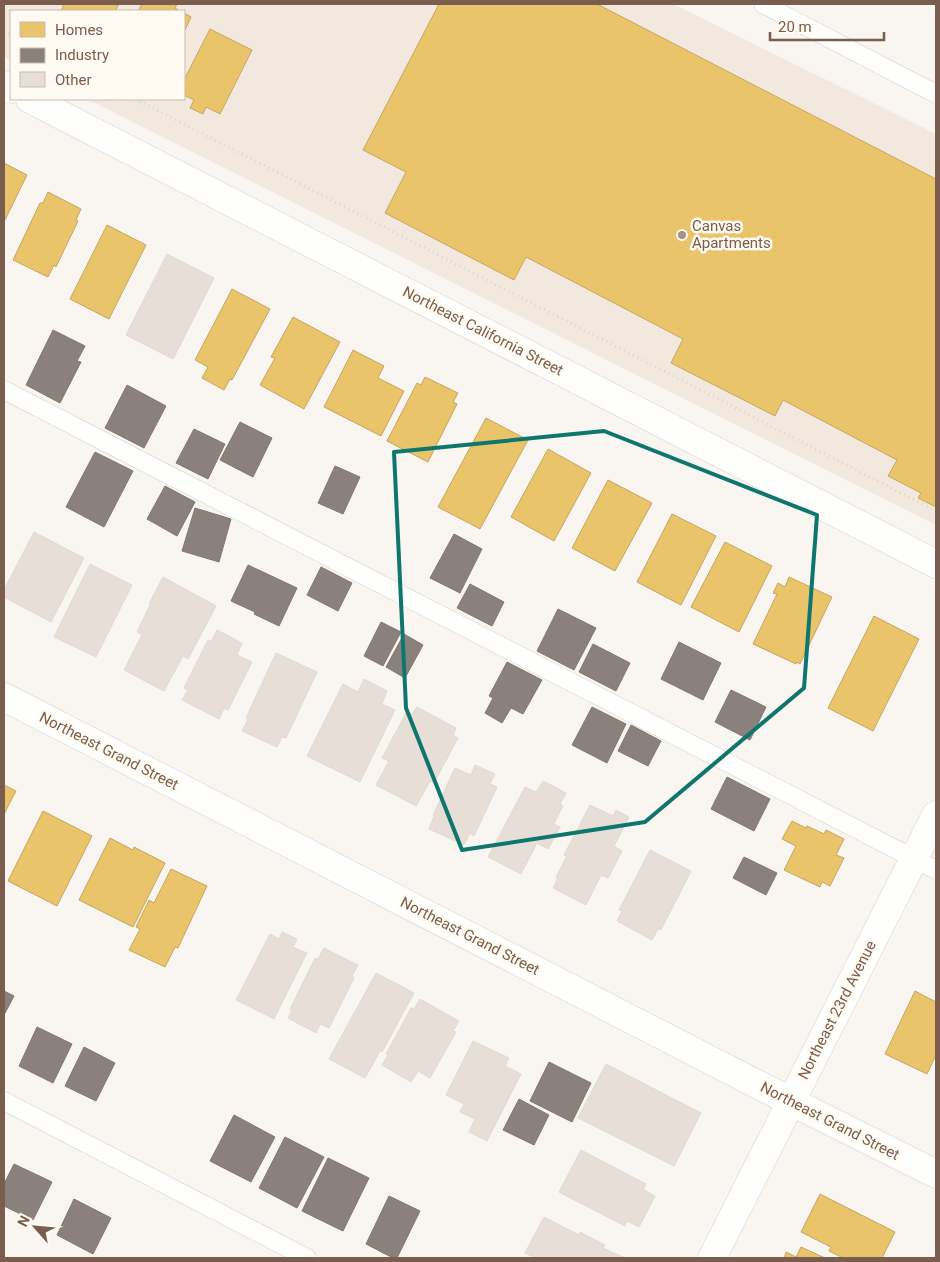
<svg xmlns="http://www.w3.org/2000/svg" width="940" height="1262" viewBox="0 0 940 1262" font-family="Roboto,sans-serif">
	<rect width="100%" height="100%" fill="#f9f5f0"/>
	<path fill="#f2e8de" d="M 4,4 L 673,4 L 936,134 L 936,525 L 87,99 L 184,99 L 184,11 L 11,11 L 11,61 L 4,57 Z"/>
	<g fill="#e9c46a" stroke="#c8a561">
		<path d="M 64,4 L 119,4 L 115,11 L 61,11 Z"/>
		<path d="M 142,4 L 177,4 L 175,8 L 180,11 L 138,11 Z"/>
		<path d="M 439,4 L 597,4 L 936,179 L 936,507 L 918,498 L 921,493 L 888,476 L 897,460 L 783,400 L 775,416 L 671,363 L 683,339 L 526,257 L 514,280 L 385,213 L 406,172 L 363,150 Z"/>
		<path d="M 184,13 L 191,17 L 184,32 Z"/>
		<path d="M 210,29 L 252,50 L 220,114 L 206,107 L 203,114 L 190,108 L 194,100 L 184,95 L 184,80 Z"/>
		<path d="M 4,163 L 27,175 L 4,222 Z"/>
		<path d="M 48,192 L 81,209 L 76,220 L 78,221 L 56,267 L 54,265 L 48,277 L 13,260 L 40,203 L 43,203 Z"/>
		<path d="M 107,225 L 146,245 L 109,319 L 70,299 Z"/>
		<path d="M 232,289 L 270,309 L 232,380 L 230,379 L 224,390 L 202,378 L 208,367 L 195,360 Z"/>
		<path d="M 293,317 L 340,342 L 304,409 L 260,385 L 275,358 L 271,357 Z"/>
		<path d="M 353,350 L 384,366 L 378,378 L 404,391 L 381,436 L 324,407 Z"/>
		<path d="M 425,377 L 458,393 L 453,402 L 457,404 L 428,462 L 387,441 L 417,383 L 421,385 Z"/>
		<path d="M 486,418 L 528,440 L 480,529 L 438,507 Z"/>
		<path d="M 548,449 L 591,473 L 554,541 L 511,517 Z"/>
		<path d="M 608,480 L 652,503 L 615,571 L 572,548 Z"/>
		<path d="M 672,514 L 716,536 L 681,605 L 637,582 Z"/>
		<path d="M 725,542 L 772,566 L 739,632 L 691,607 Z"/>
		<path d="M 789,577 L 832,597 L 800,664 L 797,662 L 796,664 L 753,644 L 777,594 L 773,593 L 778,583 L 785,587 Z"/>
		<path d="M 874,616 L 919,639 L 873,731 L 828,708 Z"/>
		<path d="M 4,785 L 16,791 L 4,814 Z"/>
		<path d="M 43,811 L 92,836 L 57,906 L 8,881 Z"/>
		<path d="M 792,821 L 806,828 L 807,826 L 824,834 L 826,830 L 844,839 L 836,855 L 844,858 L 830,886 L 822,882 L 820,887 L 784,870 L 796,846 L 782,839 Z"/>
		<path d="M 110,838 L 133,850 L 134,847 L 165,863 L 133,927 L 79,900 Z"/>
		<path d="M 171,869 L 207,886 L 178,948 L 175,947 L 165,967 L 129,950 L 140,929 L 136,927 L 149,900 L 154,903 Z"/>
		<path d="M 915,991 L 936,1002 L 936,1055 L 927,1074 L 885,1054 Z"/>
		<path d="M 820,1194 L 895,1232 L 882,1258 L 843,1258 L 829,1251 L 831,1247 L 801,1232 Z"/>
		<path d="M 801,1247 L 825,1258 L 784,1258 L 786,1252 L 796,1257 Z"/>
	</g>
	<g fill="#8a817c" stroke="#85766e">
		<path d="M 53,330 L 85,346 L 77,361 L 81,362 L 60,403 L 26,385 Z"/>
		<path d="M 127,385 L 166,406 L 144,448 L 105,428 Z"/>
		<path d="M 240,422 L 272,438 L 253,477 L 220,460 Z"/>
		<path d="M 194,429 L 225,444 L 208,479 L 176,463 Z"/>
		<path d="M 95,452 L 133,471 L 104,527 L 66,507 Z"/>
		<path d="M 335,466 L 360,477 L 343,514 L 318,503 Z"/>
		<path d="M 165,486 L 195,502 L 177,536 L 147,519 Z"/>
		<path d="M 195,508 L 231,519 L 219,562 L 182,551 Z"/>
		<path d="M 454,534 L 482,549 L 460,593 L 430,578 Z"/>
		<path d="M 248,565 L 297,588 L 279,626 L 254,614 L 255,612 L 231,601 Z"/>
		<path d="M 321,567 L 352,583 L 338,611 L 307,595 Z"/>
		<path d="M 470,584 L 504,602 L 492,626 L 457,608 Z"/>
		<path d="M 558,609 L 596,628 L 574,670 L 537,651 Z"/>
		<path d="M 381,622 L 401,632 L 383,666 L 364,656 Z"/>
		<path d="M 404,634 L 423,645 L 405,678 L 386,667 Z"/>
		<path d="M 679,642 L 721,663 L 703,700 L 661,679 Z"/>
		<path d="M 593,644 L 630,663 L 616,691 L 579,672 Z"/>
		<path d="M 507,662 L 542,680 L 523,714 L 511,708 L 502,723 L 485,713 L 493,698 L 489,696 Z"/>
		<path d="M 731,690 L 766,707 L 750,740 L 715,722 Z"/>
		<path d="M 592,707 L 626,724 L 607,763 L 572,745 Z"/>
		<path d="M 631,725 L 661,741 L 648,766 L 618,751 Z"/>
		<path d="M 727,777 L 770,799 L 754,831 L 711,809 Z"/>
		<path d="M 744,857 L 777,873 L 766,895 L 733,878 Z"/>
		<path d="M 4,991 L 14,996 L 4,1015 Z"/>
		<path d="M 37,1027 L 72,1044 L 53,1083 L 19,1066 Z"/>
		<path d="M 84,1047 L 115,1063 L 96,1101 L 65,1086 Z"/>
		<path d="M 549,1062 L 591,1083 L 572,1122 L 530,1101 Z"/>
		<path d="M 519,1099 L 549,1115 L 534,1145 L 503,1130 Z"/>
		<path d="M 234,1115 L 275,1137 L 251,1182 L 210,1161 Z"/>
		<path d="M 285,1137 L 324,1157 L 297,1208 L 259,1188 Z"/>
		<path d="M 328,1158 L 369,1178 L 343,1231 L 302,1211 Z"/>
		<path d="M 14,1164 L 52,1182 L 33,1220 L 4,1206 L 4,1184 Z"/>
		<path d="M 389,1196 L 420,1211 L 397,1258 L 393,1258 L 366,1244 Z"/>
		<path d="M 74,1199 L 111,1218 L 93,1254 L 57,1235 Z"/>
	</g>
	<g fill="#e6ded7" stroke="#e2d9d2">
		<path d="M 167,254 L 214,278 L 173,359 L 126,335 Z"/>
		<path d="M 34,532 L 84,558 L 51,622 L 4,597 L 4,590 Z"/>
		<path d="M 90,564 L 132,585 L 96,657 L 54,637 Z"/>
		<path d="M 163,577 L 216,606 L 188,659 L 183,656 L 164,691 L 124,670 L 142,635 L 137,632 L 150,605 L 149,604 Z"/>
		<path d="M 217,630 L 242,643 L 237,655 L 252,662 L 228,710 L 224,708 L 219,719 L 182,700 L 188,690 L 184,688 L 208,640 L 211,642 Z"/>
		<path d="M 276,653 L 317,672 L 286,738 L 282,737 L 277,747 L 242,731 L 248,719 L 246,718 Z"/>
		<path d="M 364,679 L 387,691 L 382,704 L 395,710 L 360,782 L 307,756 L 343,684 L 358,692 Z"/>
		<path d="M 417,707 L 456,728 L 453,735 L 458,738 L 434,783 L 430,781 L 416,806 L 376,785 L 389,761 L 382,758 L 407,711 L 412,714 Z"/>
		<path d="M 475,765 L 495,774 L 490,784 L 497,787 L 474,836 L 470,833 L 464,845 L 429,829 L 434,816 L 433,815 L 455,768 L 471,775 Z"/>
		<path d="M 543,781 L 566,793 L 560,804 L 563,806 L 554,824 L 560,827 L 548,849 L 537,843 L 521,874 L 488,857 L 525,787 L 536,792 Z"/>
		<path d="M 590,805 L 613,816 L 616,810 L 629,817 L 614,846 L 622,851 L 608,878 L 601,875 L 586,905 L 553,888 L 558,878 L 556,877 L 567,856 L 564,855 Z"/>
		<path d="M 650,850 L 691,871 L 661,930 L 658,929 L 652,940 L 617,921 L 622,911 L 619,910 Z"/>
		<path d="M 282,932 L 297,939 L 293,947 L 307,953 L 274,1019 L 236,1000 L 270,934 L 279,939 Z"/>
		<path d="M 324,948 L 358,965 L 352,976 L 354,978 L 329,1028 L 320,1024 L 316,1033 L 288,1018 L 292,1010 L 290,1009 L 315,958 L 318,959 Z"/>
		<path d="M 376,973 L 414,993 L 382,1052 L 380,1051 L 365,1078 L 329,1059 Z"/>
		<path d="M 420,999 L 459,1021 L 453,1031 L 456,1032 L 430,1078 L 418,1071 L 411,1082 L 382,1065 L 388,1055 L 386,1054 L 411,1008 L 414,1009 Z"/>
		<path d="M 473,1041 L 509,1058 L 505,1066 L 521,1074 L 487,1141 L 469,1132 L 475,1119 L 460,1112 L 464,1104 L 446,1095 Z"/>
		<path d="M 606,1064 L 701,1113 L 674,1166 L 578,1118 Z"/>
		<path d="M 581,1150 L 646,1184 L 643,1189 L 655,1196 L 639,1227 L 627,1221 L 625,1226 L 559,1192 Z"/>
		<path d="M 544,1217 L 579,1235 L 580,1232 L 605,1245 L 603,1248 L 625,1258 L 536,1258 L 525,1253 Z"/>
	</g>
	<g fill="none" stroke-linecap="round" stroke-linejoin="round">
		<defs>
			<g id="lane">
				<path d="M 763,4 L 936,94"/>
				<path d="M 4,390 L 936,870"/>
				<path d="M 4,1101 L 307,1258"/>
			</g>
			<g id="street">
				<path d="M 4,85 L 11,89"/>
				<path d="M 30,99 L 936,564"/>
				<path d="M 4,697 L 790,1101 L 936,1174"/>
				<path d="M 712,1258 L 936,815"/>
			</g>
		</defs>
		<use href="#lane" stroke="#d7d1cb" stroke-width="19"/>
		<use href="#street" stroke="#d7d1cb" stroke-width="29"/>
		<g stroke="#dcd5d0" stroke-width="3" stroke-dasharray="1 4" stroke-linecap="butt">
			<path d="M 4,31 L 11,35"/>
			<path d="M 135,99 L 936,511"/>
		</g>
		<use href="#lane" stroke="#fefefd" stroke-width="18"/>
		<use href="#street" stroke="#fefefd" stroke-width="28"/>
	</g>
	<path fill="none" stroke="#0f766e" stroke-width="4" stroke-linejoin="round" d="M 604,431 L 817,515 L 804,688 L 645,822 L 462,850 L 406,708 L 394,452 Z"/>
	<circle fill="#a69286" stroke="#fffaf2" stroke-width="2" cx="682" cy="235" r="5"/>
	<g text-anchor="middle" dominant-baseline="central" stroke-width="5" stroke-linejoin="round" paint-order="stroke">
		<g font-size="15" fill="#7a5d4d" stroke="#fffaf2" text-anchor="start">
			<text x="692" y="226">Canvas<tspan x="692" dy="17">Apartments</tspan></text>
		</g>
		<g font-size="15" fill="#7a5d4d" stroke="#fffaf2">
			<text transform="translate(483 331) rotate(27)">Northeast California Street</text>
			<text transform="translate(109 751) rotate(27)">Northeast Grand Street</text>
			<text transform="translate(470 936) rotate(27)">Northeast Grand Street</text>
			<text transform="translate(837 1010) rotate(-63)">Northeast 23rd Avenue</text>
			<text transform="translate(830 1121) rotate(27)">Northeast Grand Street</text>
		</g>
	</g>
	<rect width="940" height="1262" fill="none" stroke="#7a5d4d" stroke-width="10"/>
	<rect x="10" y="10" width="175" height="90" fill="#fffaf2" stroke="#cabbb0"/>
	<rect x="20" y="22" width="25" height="15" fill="#e9c46a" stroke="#cabbb0"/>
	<text x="55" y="35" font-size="15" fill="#7a5d4d">Homes</text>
	<rect x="20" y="48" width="25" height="15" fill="#8a817c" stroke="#cabbb0"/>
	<text x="55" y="60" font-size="15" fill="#7a5d4d">Industry</text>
	<rect x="20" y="72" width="25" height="15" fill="#e6ded7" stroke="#cabbb0"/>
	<text x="55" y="85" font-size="15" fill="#7a5d4d">Other</text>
	<g transform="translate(35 1227) rotate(297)" stroke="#fffaf2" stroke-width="4" paint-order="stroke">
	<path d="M0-4L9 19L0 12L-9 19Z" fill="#7a5d4d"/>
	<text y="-8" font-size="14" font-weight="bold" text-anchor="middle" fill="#7a5d4d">N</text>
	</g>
	<path d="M770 32v8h114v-8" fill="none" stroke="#7a5d4d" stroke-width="2.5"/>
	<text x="778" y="32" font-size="15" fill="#7a5d4d" stroke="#fffaf2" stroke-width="4" paint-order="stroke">20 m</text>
</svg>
